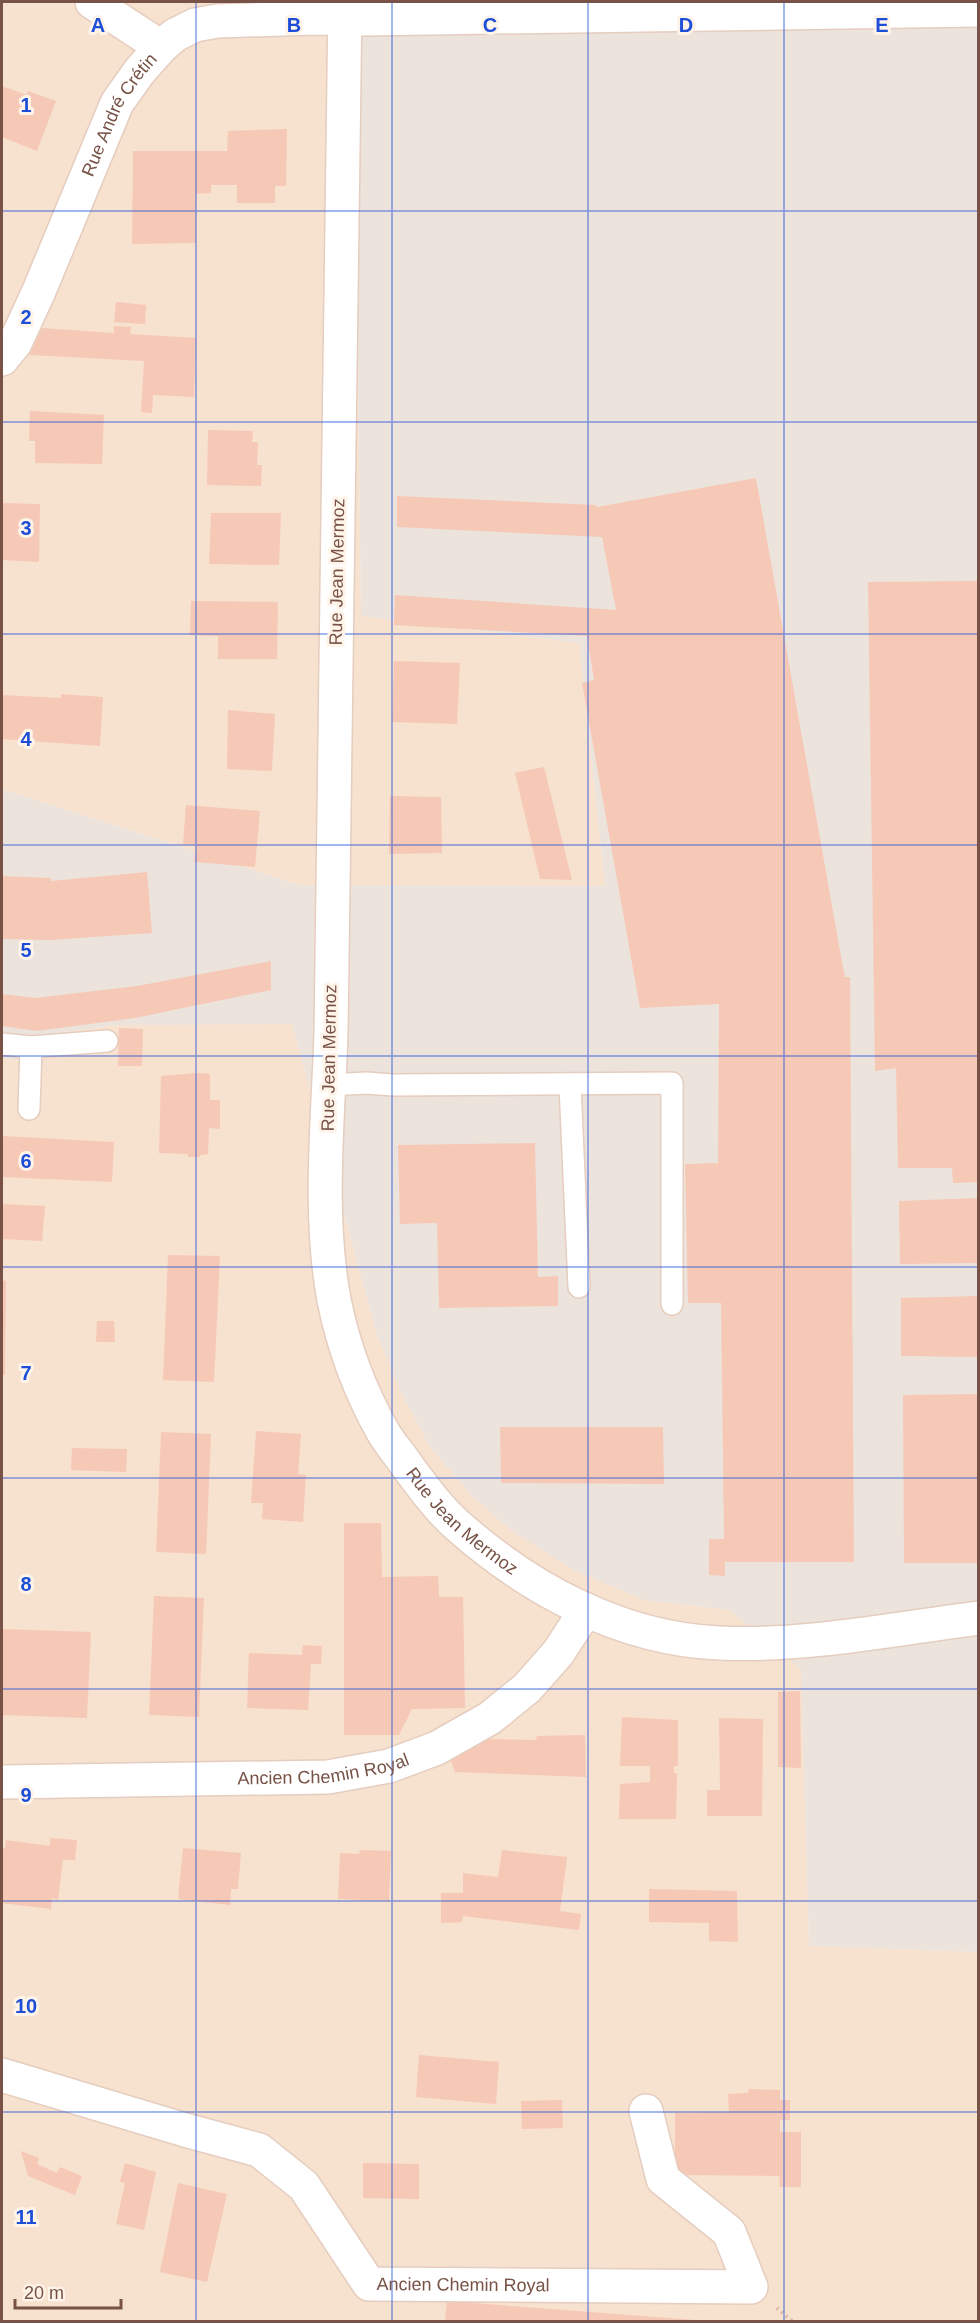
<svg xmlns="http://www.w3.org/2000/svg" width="980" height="2323" viewBox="0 0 980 2323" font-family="Arial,sans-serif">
	<rect width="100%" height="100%" fill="#fef0e1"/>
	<g fill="#f7e1cf">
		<path d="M 2,2 L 353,2 L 361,616 L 579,643 L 605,886 L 299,885 L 2,789 Z"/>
		<path d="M 292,1024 L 377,1335 L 402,1394 L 430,1447 L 471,1495 L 512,1531 L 644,1600 L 729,1610 L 802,1669 L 809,1946 L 978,1952 L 978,2321 L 2,2321 L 2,1058 L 42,1065 L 46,1034 L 120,1025 Z"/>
	</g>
	<path fill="#ede3dd" d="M 353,2 L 978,2 L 978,1952 L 809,1946 L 801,1669 L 729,1610 L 644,1600 L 573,1570 L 512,1531 L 471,1495 L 430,1447 L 402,1394 L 377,1335 L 292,1024 L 120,1025 L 47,1034 L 43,1065 L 2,1058 L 2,789 L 299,885 L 605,886 L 579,643 L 361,616 Z"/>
	<g fill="#f6c9b6">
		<path d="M 2,86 L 27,95 L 28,91 L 56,101 L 37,151 L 2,137 Z"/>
		<path d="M 287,129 L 286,186 L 275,186 L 275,203 L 237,203 L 237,185 L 211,185 L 211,193 L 196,194 L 196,243 L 132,244 L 133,151 L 227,151 L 228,131 Z"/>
		<path d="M 116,302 L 146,305 L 145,324 L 114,322 Z"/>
		<path d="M 114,326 L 131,327 L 130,334 L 196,338 L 194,397 L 153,395 L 152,413 L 141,412 L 144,361 L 29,355 L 42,328 L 114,333 Z"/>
		<path d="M 30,411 L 104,415 L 102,464 L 35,463 L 35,441 L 29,441 Z"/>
		<path d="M 208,430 L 253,431 L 252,442 L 258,442 L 257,465 L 262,465 L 261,486 L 207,485 Z"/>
		<path d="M 756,478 L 842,962 L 845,977 L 850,977 L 854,1562 L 725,1562 L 725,1576 L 709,1575 L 709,1539 L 724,1539 L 721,1303 L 688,1303 L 685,1164 L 718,1163 L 719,1004 L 640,1008 L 582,683 L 594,680 L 587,636 L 394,625 L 395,595 L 616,610 L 602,537 L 397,527 L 397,496 L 596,505 L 597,507 Z"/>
		<path d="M 2,503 L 40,504 L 39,562 L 2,560 Z"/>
		<path d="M 211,513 L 281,513 L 279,565 L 209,564 Z"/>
		<path d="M 978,581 L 978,1182 L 953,1183 L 952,1168 L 898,1168 L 896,1068 L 875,1071 L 868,582 Z"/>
		<path d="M 191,601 L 278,602 L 277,659 L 218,659 L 218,636 L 190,635 Z"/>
		<path d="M 394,661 L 460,663 L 457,724 L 392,722 Z"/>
		<path d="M 61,694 L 103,697 L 100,746 L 2,739 L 2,695 L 61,698 Z"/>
		<path d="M 228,710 L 275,714 L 272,771 L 227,769 Z"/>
		<path d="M 544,767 L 572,880 L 540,879 L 515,773 Z"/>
		<path d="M 390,796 L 441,797 L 442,853 L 389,854 Z"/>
		<path d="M 186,805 L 260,811 L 255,867 L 194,862 L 196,845 L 183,844 Z"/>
		<path d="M 147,872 L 152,933 L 51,940 L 2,939 L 2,876 L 51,878 L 51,881 Z"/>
		<path d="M 271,961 L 271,990 L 135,1018 L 37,1031 L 2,1026 L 2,994 L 35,998 L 137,986 Z"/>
		<path d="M 119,1028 L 143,1029 L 142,1066 L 118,1066 Z"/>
		<path d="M 198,1073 L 210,1074 L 210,1100 L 220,1100 L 220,1129 L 209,1128 L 208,1154 L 200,1155 L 200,1157 L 188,1157 L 188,1154 L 159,1153 L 161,1076 Z"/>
		<path d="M 2,1136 L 114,1142 L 112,1182 L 2,1177 Z"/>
		<path d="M 535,1143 L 538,1277 L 558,1276 L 558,1306 L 439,1308 L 437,1223 L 400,1224 L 398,1145 Z"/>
		<path d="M 978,1198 L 978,1263 L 900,1264 L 899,1201 Z"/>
		<path d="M 2,1204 L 45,1206 L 42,1241 L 2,1239 Z"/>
		<path d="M 168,1255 L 220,1256 L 214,1382 L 163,1380 Z"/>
		<path d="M 2,1280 L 6,1281 L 5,1375 L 2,1375 Z"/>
		<path d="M 978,1296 L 978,1357 L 901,1356 L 901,1298 Z"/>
		<path d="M 97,1321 L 114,1321 L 115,1342 L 96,1342 Z"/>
		<path d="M 978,1394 L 978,1563 L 904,1563 L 903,1395 Z"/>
		<path d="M 500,1427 L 663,1427 L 664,1484 L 501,1483 Z"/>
		<path d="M 256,1431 L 301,1434 L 298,1474 L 306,1475 L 303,1522 L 262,1519 L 263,1503 L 251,1503 Z"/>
		<path d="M 161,1432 L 211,1434 L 206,1554 L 156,1552 Z"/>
		<path d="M 72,1448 L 127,1449 L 126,1472 L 71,1470 Z"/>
		<path d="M 344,1523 L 381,1523 L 382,1577 L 438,1576 L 439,1597 L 463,1597 L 465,1708 L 412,1709 L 399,1735 L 344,1735 Z"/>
		<path d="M 154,1596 L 204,1598 L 199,1717 L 149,1715 Z"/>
		<path d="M 2,1629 L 91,1632 L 87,1718 L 2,1715 Z"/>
		<path d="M 303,1645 L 322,1646 L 321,1664 L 311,1664 L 308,1710 L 247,1708 L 249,1653 L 302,1655 Z"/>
		<path d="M 800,1691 L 801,1768 L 778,1767 L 778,1692 Z"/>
		<path d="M 622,1717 L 678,1720 L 678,1766 L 674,1766 L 674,1773 L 677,1773 L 676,1819 L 619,1819 L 620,1784 L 650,1782 L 650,1766 L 620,1766 Z"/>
		<path d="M 719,1718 L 763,1719 L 762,1816 L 707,1816 L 707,1790 L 720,1790 Z"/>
		<path d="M 585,1735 L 586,1777 L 455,1772 L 449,1756 L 485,1739 L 536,1740 L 537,1736 Z"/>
		<path d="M 50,1838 L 77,1840 L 75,1860 L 63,1860 L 58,1900 L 52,1898 L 51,1909 L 2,1903 L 2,1849 L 5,1848 L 6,1840 L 50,1846 Z"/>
		<path d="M 183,1848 L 241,1853 L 238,1889 L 231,1889 L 230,1905 L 178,1899 Z"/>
		<path d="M 360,1850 L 391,1851 L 389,1901 L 338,1899 L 340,1853 L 359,1854 Z"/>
		<path d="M 502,1850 L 567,1857 L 560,1911 L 581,1914 L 579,1930 L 463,1916 L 462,1922 L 441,1923 L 441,1893 L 463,1893 L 463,1873 L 498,1877 Z"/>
		<path d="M 649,1889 L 737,1891 L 738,1942 L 709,1941 L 709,1923 L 649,1922 Z"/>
		<path d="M 419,2055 L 499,2062 L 496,2104 L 416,2097 Z"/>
		<path d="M 749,2089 L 780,2090 L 780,2100 L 790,2100 L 790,2120 L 780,2120 L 780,2132 L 801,2132 L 801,2187 L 780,2187 L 779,2176 L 675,2175 L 675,2113 L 729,2112 L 728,2094 L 748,2093 Z"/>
		<path d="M 562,2100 L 563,2128 L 522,2129 L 521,2101 Z"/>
		<path d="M 21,2151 L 39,2158 L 37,2164 L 57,2173 L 60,2167 L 82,2176 L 75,2195 L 28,2176 Z"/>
		<path d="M 125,2163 L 156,2172 L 144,2230 L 116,2224 L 125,2183 L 120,2182 Z"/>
		<path d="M 363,2163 L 419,2164 L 419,2199 L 363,2198 Z"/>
		<path d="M 178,2183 L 227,2194 L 207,2282 L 160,2272 Z"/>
		<path d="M 447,2301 L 695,2320 L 694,2322 L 445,2322 Z"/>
	</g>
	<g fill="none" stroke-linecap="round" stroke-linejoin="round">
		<defs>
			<g id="lane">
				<path d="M 2,1044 L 31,1047 L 29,1109"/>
				<path d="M 31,1047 L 107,1041"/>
				<path d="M 329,1085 L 366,1083 L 393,1085 L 672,1083 L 672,1304"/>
				<path d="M 570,1085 L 579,1287"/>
			</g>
			<g id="street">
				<path d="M 92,2 L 161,47"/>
				<path id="s1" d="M 345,2 L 331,1034 C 328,1121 318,1213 334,1300 C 343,1345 360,1391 383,1432 C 390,1444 400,1455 408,1467 C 423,1487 438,1508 457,1525 C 529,1589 621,1639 719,1643 C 805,1647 894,1629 978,1618"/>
				<path id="s2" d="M 2,359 L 15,343 L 39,291 L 117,103 L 139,72 L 161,47 L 175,35 L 195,25 L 217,21 L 315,18 L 365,19 L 978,10"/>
				<path id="s3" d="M 2,1782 L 328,1777 L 389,1766 L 437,1748 L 490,1718 L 527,1688 L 558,1653 L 586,1610"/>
				<path id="s4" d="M 2,2075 L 185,2130 L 259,2150 L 304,2186 L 369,2284 L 751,2287 L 729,2232 L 663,2179 L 646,2111"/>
			</g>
		</defs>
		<use href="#lane" stroke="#e5cdbf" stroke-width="24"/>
		<use href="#street" stroke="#e5cdbf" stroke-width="36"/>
		<path stroke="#dbac9a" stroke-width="4" stroke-dasharray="1.5 4.5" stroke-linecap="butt" d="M 777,2308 L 793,2322"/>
		<use href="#lane" stroke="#fff" stroke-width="21"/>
		<use href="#street" stroke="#fff" stroke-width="33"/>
	</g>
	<path fill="none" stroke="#1d4ed8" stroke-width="1.5" stroke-opacity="0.55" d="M 196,2 L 196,2322M 392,2 L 392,2322M 588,2 L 588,2322M 784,2 L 784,2322M 2,211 L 978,211M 2,422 L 978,422M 2,634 L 978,634M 2,845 L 978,845M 2,1056 L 978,1056M 2,1267 L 978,1267M 2,1478 L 978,1478M 2,1689 L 978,1689M 2,1901 L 978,1901M 2,2112 L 978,2112"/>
	<g text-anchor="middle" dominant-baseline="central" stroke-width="6" stroke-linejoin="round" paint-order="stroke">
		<g font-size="18" fill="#785246" stroke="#fff4ea">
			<text stroke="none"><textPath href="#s2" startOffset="272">Rue André Crétin</textPath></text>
			<text transform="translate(337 572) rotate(-89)">Rue Jean Mermoz</text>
			<text transform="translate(329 1058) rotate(-89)">Rue Jean Mermoz</text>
			<text stroke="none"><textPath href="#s1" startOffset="1560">Rue Jean Mermoz</textPath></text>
			<text stroke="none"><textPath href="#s3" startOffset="322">Ancien Chemin Royal</textPath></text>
			<text stroke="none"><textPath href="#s4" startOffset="537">Ancien Chemin Royal</textPath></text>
		</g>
	</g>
	<g font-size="20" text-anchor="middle" font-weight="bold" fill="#1d4ed8" stroke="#fff4ea" stroke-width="6" stroke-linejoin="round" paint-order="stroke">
		<text x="98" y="32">A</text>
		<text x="294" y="32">B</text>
		<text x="490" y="32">C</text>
		<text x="686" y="32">D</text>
		<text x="882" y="32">E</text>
		<text x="26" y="112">1</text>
		<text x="26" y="324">2</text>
		<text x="26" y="535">3</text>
		<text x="26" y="746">4</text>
		<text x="26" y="957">5</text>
		<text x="26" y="1168">6</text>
		<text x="26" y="1380">7</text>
		<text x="26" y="1591">8</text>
		<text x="26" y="1802">9</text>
		<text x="26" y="2013">10</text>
		<text x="26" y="2224">11</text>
	</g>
	<rect width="980" height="2323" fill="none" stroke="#785246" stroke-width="6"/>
	<path d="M15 2299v9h106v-9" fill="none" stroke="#785246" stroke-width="3"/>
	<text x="24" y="2299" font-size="18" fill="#785246" stroke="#fff4ea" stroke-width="4.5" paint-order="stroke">20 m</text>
</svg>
